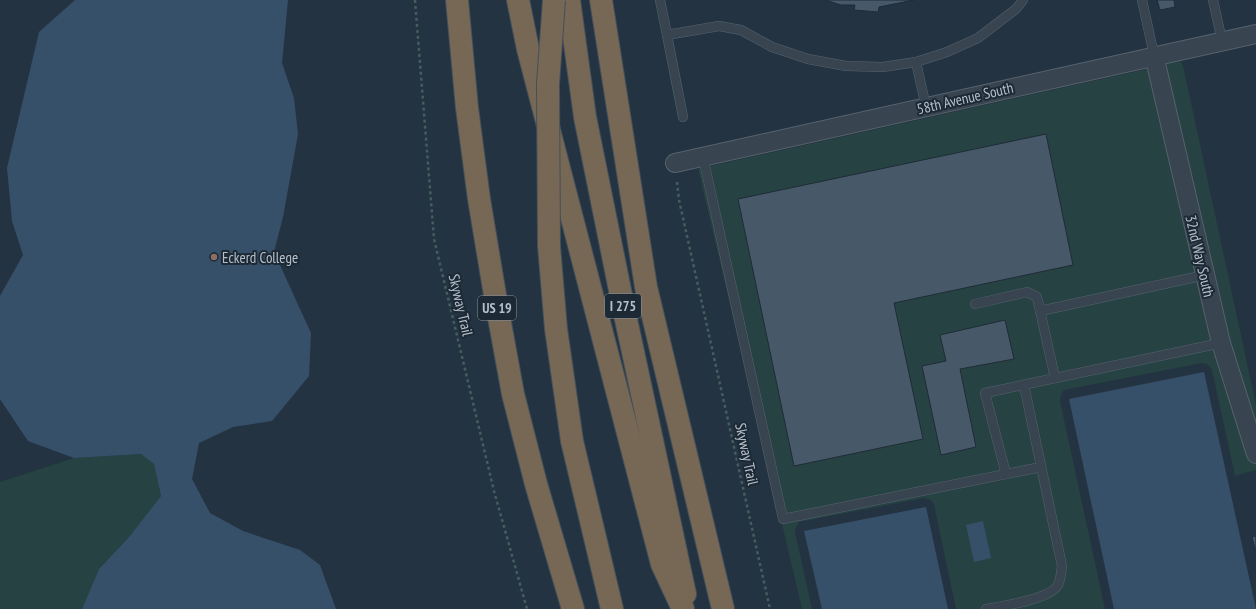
<svg xmlns="http://www.w3.org/2000/svg" width="1256" height="609" viewBox="0 0 1256 609" font-family="'PT Sans Narrow',sans-serif">
	<rect width="100%" height="100%" fill="#243341"/>
	<g fill="#264242">
		<path d="M 1181,61 L 1184,70 L 1256,405 L 1256,470 L 1235,476 L 1212,370 L 1207,364 L 1202,363 L 1064,390 L 1061,395 L 1060,401 L 1105,609 L 956,609 L 934,505 L 931,500 L 924,498 L 799,522 L 796,527 L 795,532 L 812,609 L 802,609 L 698,169 L 1147,69 L 1214,356 L 1233,351 L 1166,64 Z"/>
		<path d="M 141,454 L 154,464 L 161,496 L 129,537 L 99,569 L 82,609 L 0,609 L 0,482 L 74,458 Z"/>
	</g>
	<g fill="#375069">
		<path d="M 75,0 L 288,0 L 282,63 L 294,98 L 298,134 L 283,217 L 274,252 L 311,333 L 309,376 L 272,421 L 233,427 L 199,443 L 192,479 L 210,513 L 243,531 L 300,550 L 320,565 L 336,609 L 82,609 L 99,569 L 129,537 L 161,496 L 154,464 L 141,454 L 74,458 L 28,441 L 0,399 L 0,296 L 23,255 L 12,221 L 7,168 L 39,32 Z"/>
		<path d="M 1204,372 L 1256,609 L 1114,609 L 1069,399 Z"/>
		<path d="M 926,507 L 948,609 L 822,609 L 804,531 Z"/>
		<path d="M 983,521 L 991,558 L 974,562 L 966,525 Z"/>
	</g>
	<g fill="#475968" stroke="#1f2c38">
		<path d="M 825,0 L 914,0 L 879,7 L 878,12 L 854,10 L 855,5 L 841,5 Z"/>
		<path d="M 1157,0 L 1174,0 L 1175,7 L 1160,10 Z"/>
		<path d="M 1046,134 L 1073,265 L 894,303 L 923,439 L 794,466 L 738,199 Z"/>
		<path d="M 1005,320 L 1014,359 L 960,369 L 976,447 L 941,455 L 922,366 L 946,361 L 940,335 Z"/>
		<path d="M 1256,536 L 1256,553 L 1252,537 Z"/>
	</g>
	<g fill="none" stroke-linecap="round" stroke-linejoin="round">
		<defs>
			<g id="service">
				<path d="M 660,0 L 667,35 L 719,26 L 741,30 L 772,47 L 808,59 L 846,66 L 883,67 L 916,62 L 947,52 L 978,38 L 1016,9 L 1023,0"/>
				<path d="M 1142,0 L 1154,55"/>
				<path d="M 1213,0 L 1222,41"/>
				<path d="M 667,35 L 683,117"/>
				<path d="M 916,62 L 926,107"/>
				<path d="M 703,157 L 783,519 L 1041,467"/>
				<path d="M 975,304 L 1027,292 L 1037,297 L 1055,378"/>
				<path d="M 1040,311 L 1205,275"/>
				<path d="M 1006,474 L 985,393 L 1221,343"/>
				<path d="M 986,609 C 1003,606 1051,599 1058,585 C 1061,579 1061,572 1062,566 L 1024,385"/>
			</g>
			<g id="minor">
				<path d="M 1154,55 L 1221,343 L 1256,454"/>
				<path d="M 675,163 L 1256,34"/>
			</g>
			<g id="motorway">
				<path d="M 457,0 L 467,108 L 479,199 L 496,301 L 513,394 L 536,484 L 573,609"/>
				<path d="M 518,0 L 528,49 L 662,564 L 683,609"/>
				<path d="M 569,0 L 585,117 L 624,310 L 685,594"/>
				<path d="M 601,0 L 646,287 L 723,609"/>
				<path d="M 549,246 L 556,329 L 572,441 L 612,609"/>
			</g>
		</defs>
		<use href="#service" stroke="#56636e" stroke-width="10"/>
		<use href="#minor" stroke="#56636e" stroke-width="20"/>
		<use href="#motorway" stroke="#43505b" stroke-width="24"/>
		<g stroke="#445e5f" stroke-width="2.5" stroke-dasharray="3 3" stroke-linecap="butt">
			<path d="M 415,0 L 434,239 L 494,491 L 527,609"/>
			<path d="M 677,182 L 679,200 L 770,609"/>
		</g>
		<use href="#service" stroke="#384551" stroke-width="9"/>
		<use href="#minor" stroke="#384551" stroke-width="18"/>
		<use href="#motorway" stroke="#776755" stroke-width="22"/>
		<defs>
			<path id="motorway-bridge" d="M 549,246 L 548,84 L 554,0"/>
		</defs>
		<use href="#motorway-bridge" stroke="#43505b" stroke-width="24" stroke-linecap="butt"/>
		<use href="#motorway-bridge" stroke="#776755" stroke-width="22"/>
	</g>
	<circle fill="#8d6e63" stroke="#1d2a36" stroke-width="1.5" cx="214" cy="257" r="4"/>
	<g text-anchor="middle" dominant-baseline="central" stroke-width="4" stroke-linejoin="round" paint-order="stroke">
		<g fill="#1d2a36" stroke="#87939e" stroke-width="1">
			<rect x="605" y="294" width="36" height="24" rx="3"/>
			<rect x="478" y="296" width="38" height="24" rx="3"/>
		</g>
		<g font-size="14" font-weight="bold" fill="#b5c0cb">
			<text x="623" y="306">I 275</text>
			<text x="497" y="308">US 19</text>
		</g>
		<g font-size="15" fill="#b5c0cb" stroke="#1d2a36">
			<text transform="translate(965 98) rotate(-13)">58th Avenue South</text>
			<text transform="translate(1200 256) rotate(77)">32nd Way South</text>
			<text transform="translate(461 305) rotate(77)">Skyway Trail</text>
			<text transform="translate(747 454) rotate(78)">Skyway Trail</text>
		</g>
		<g font-size="15" fill="#b5c0cb" stroke="#1d2a36" text-anchor="start">
			<text x="222" y="257">Eckerd College</text>
		</g>
	</g>
</svg>
